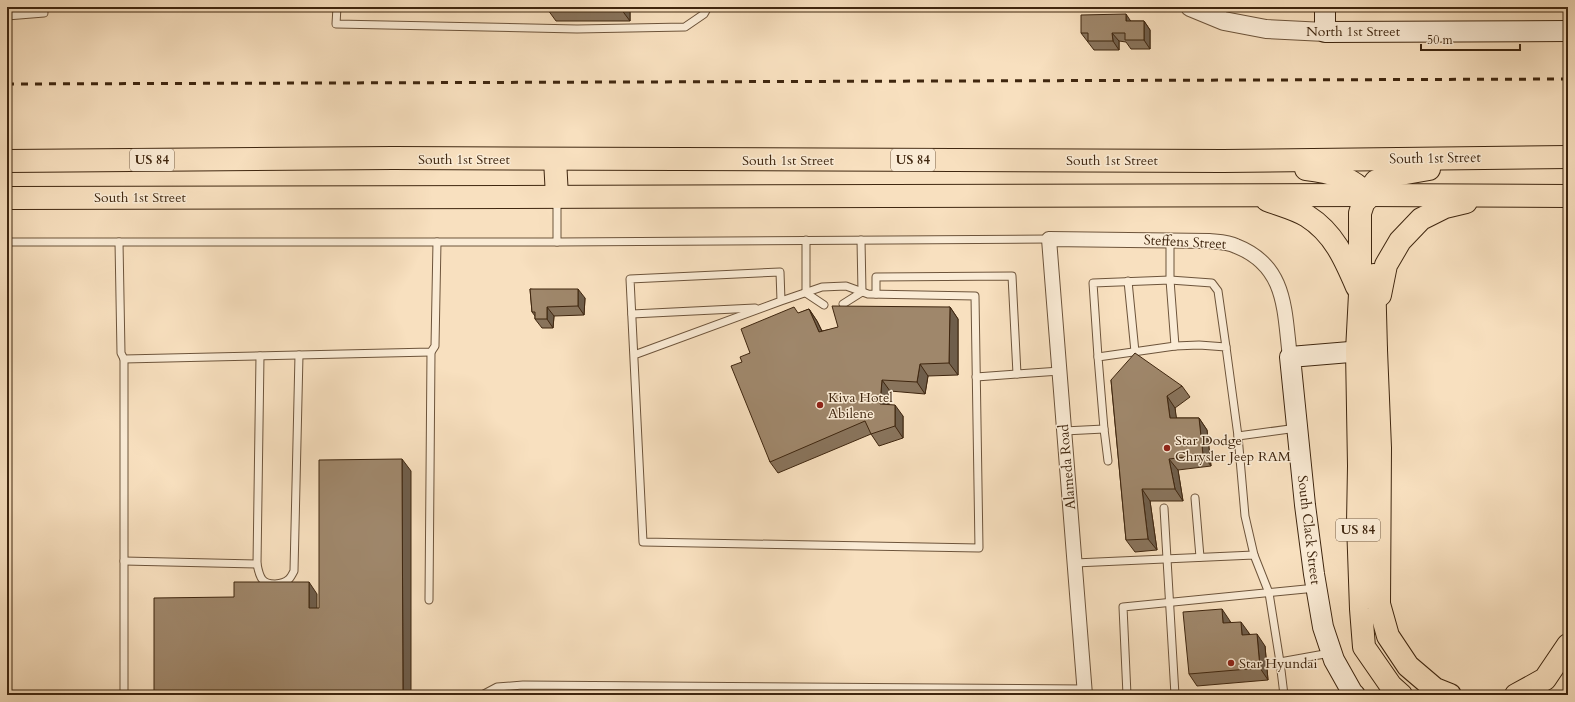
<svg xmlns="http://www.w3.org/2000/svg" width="1575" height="702" viewBox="0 0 1575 702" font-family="Cardo,serif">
	<rect width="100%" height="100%" fill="#f8e0bf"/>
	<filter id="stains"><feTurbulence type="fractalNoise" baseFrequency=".005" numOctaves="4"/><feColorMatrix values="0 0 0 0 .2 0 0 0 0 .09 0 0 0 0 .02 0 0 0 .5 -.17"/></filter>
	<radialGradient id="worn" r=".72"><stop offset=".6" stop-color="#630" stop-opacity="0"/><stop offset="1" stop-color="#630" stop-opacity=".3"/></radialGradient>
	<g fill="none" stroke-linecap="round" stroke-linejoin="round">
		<defs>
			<g id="service">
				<path d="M 337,7 L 336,24 L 577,29 L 685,27 L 704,14 L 708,7"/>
				<path d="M 7,16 L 44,13 L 43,7"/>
				<path d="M 806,240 L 806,293 L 824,305"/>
				<path d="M 861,240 L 862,292"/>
				<path d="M 7,242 L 557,242 L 1049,239"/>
				<path d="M 119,242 L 121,353 L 124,359 L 431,352 L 435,346 L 437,242"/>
				<path d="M 557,242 L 557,199"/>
				<path d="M 1128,281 L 1135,352"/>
				<path d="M 876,294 L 876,277 L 1012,276 L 1017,374 L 1060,371"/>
				<path d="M 843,304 L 862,292"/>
				<path d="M 632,314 L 755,308"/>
				<path d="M 1175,346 L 1199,345 L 1226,347 L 1238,436"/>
				<path d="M 634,355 L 781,301 L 780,272 L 630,279 L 643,542 L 979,548 L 975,296 L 868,294 L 846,286 L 822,287 L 781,301"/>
				<path d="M 260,356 L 257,564 C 258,569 259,575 262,579 C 267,586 283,585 289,579 C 291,577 293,573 294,571 L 299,355"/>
				<path d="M 1098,357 L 1093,283 L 1170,280 L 1212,283 L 1218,291 L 1226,347"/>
				<path d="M 124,359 L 124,695"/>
				<path d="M 976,377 L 1017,374"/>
				<path d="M 1104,429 L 1108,461"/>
				<path d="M 1064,431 L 1104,429 L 1098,357 L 1175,346 L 1170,280 L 1170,240"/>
				<path d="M 1195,498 L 1200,557"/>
				<path d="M 1164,508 L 1175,695"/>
				<path d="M 1254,555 L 1245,516 L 1238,436 L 1297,428"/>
				<path d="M 124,561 L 257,564"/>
				<path d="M 1075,563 L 1254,555 L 1269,593 L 1280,662 L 1330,653"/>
				<path d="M 429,600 L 431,352"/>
				<path d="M 1280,662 L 1284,695"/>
				<path d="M 482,695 L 497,687 L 523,685 L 1085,689"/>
				<path d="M 1127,695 L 1123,607 L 1316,588"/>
			</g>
			<path id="minor" d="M 1085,695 L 1049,239 L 1209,241 C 1218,242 1228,242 1236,246 C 1287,266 1284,310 1290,357"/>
			<path id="tertiary" d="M 1190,7 L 1224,21 L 1266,29 L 1325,32"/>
			<g id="secondary">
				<path d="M 1325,7 L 1325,32 L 1568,31"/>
				<path d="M 1355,695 L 1352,692 L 1334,660 L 1323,627 L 1314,574 L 1305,505 L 1290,357 L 1374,350"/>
			</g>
			<g id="trunk">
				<path d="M 555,159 L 557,197"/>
				<path d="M 7,161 L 393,158 L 1223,161 L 1568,157"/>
				<path d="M 1306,169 C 1325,171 1360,178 1367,199"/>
				<path d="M 7,198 L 1366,195 L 1568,196"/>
				<path d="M 1267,200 C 1280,205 1296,209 1307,216 C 1334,233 1345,259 1357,287"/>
				<path d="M 1374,275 L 1376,350"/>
				<path d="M 1380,295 L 1386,265 L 1400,241 L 1421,219 L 1445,207 L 1466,202"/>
				<path d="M 1357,351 L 1360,294 L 1360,213 L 1366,195 L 1376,181 L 1389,176 L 1429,169"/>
			</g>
			<g id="motorway">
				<path d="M 1376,350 L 1380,448 L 1379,604 L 1388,636 L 1408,666 L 1435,689 L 1450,695"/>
				<path d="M 1357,351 L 1359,466 L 1358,523 L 1361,609 L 1364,647 L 1391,686 L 1401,695"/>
				<path d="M 1516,695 L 1545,679 L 1568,645"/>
			</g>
		</defs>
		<use href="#service" stroke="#6d543b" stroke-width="9"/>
		<use href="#minor" stroke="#6d543b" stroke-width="16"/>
		<use href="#tertiary" stroke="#6d543b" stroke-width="20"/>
		<use href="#secondary" stroke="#3f260f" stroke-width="22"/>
		<use href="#trunk" stroke="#3f260f" stroke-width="24"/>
		<use href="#motorway" stroke="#3f260f" stroke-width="24"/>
		<use href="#service" stroke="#faebd5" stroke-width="7"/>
		<use href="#minor" stroke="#faebd5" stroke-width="14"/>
		<use href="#tertiary" stroke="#faebd5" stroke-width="18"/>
		<use href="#secondary" stroke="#faebd5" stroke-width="20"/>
		<use href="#trunk" stroke="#f8e0bf" stroke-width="22"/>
		<use href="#motorway" stroke="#f8e0bf" stroke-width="22"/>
		<path stroke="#3f260f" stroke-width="3" stroke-dasharray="7 7" stroke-linecap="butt" d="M 7,84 L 1568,79"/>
	</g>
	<g fill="#89745c" stroke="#3f260f">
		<path d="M 548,7 L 630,7 L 630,21 L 556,21 L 548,10 Z"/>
		<path d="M 1130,21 L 1144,21 L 1150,30 L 1150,49 L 1131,49 L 1126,42 L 1119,41 L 1119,50 L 1094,50 L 1081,33 Z"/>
		<path d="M 530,289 L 585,298 L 584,315 L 554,316 L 553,328 L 542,328 L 535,319 L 535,316 L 532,312 Z"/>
		<path d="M 950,307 L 958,319 L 958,375 L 928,376 L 925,394 L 890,391 L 889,405 L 903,416 L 903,438 L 879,446 L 871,434 L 778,473 L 770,462 L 742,362 L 750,353 L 799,313 L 809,309 L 817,321 L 822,331 Z"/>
		<path d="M 1111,380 L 1182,386 L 1190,397 L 1175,408 L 1176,418 L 1199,418 L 1207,430 L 1211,466 L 1178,470 L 1183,501 L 1150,501 L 1157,550 L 1135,552 L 1126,540 Z"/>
		<path d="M 1230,621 L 1230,622 L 1249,633 L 1249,634 L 1265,646 L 1268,680 L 1197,686 L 1189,674 Z"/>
	</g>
	<g fill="#6f5e4b" stroke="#3f260f">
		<path d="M 621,7 L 630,7 L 630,21 L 621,9 Z"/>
		<path d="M 1126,14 L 1132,23 L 1126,21 Z"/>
		<path d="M 1144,21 L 1150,30 L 1150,49 L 1144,40 Z"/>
		<path d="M 1112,33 L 1119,41 L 1119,50 L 1113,41 Z"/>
		<path d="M 578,289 L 585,298 L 584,315 L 578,306 Z"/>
		<path d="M 547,307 L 554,316 L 553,328 L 547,319 Z"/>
		<path d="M 950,307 L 958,319 L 958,375 L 949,363 Z"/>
		<path d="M 809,309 L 817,321 L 828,344 L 819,332 Z"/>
		<path d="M 920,364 L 928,376 L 925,394 L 917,382 Z"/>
		<path d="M 882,380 L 890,391 L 888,416 L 880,404 Z"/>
		<path d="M 1167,396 L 1175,408 L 1178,429 L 1170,418 Z"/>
		<path d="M 895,405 L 903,416 L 903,438 L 895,426 Z"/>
		<path d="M 1199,418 L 1207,430 L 1211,466 L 1203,455 Z"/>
		<path d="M 402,459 L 411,471 L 411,695 L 403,695 Z"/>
		<path d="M 1169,459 L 1178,470 L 1183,501 L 1175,489 Z"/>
		<path d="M 1142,489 L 1150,501 L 1157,550 L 1148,539 Z"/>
		<path d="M 309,582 L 317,594 L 317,620 L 309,608 Z"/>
		<path d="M 1222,609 L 1230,621 L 1231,635 L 1223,623 Z"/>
		<path d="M 1241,622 L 1249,633 L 1250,647 L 1242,635 Z"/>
		<path d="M 1257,634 L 1265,646 L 1268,680 L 1260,668 Z"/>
	</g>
	<g fill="#9f876b" stroke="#3f260f">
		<path d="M 548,7 L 621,7 L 621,9 L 548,10 Z"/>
		<path d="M 1126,14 L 1126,21 L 1144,21 L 1144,40 L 1125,40 L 1125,33 L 1112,33 L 1113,41 L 1088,41 L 1088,33 L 1081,33 L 1081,15 Z"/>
		<path d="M 530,289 L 578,289 L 578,306 L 547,307 L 547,319 L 535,319 L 535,312 L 532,312 Z"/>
		<path d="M 832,306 L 950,307 L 949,363 L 920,364 L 917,382 L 882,380 L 880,404 L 895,405 L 895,426 L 871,434 L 865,421 L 770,462 L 731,366 L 742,362 L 740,357 L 750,353 L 741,329 L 794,307 L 798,313 L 809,309 L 819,332 L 838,327 Z"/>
		<path d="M 1135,353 L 1182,386 L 1167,396 L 1170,418 L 1199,418 L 1203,455 L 1169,459 L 1175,489 L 1142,489 L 1148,539 L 1126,540 L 1111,380 Z"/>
		<path d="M 402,459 L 403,695 L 154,695 L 154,598 L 234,597 L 234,582 L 309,582 L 309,608 L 319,608 L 319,460 Z"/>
		<path d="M 1222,609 L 1223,623 L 1241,622 L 1242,635 L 1257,634 L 1260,668 L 1189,674 L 1183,612 Z"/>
	</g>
	<g fill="#8f2418" stroke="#faebd5" stroke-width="1.5">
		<circle cx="820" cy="405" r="4"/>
		<circle cx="1167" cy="448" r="4"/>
		<circle cx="1231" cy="663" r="4"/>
	</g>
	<g text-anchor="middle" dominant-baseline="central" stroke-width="3" stroke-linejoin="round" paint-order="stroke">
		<g fill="#faebd5" stroke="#77614a" stroke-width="1">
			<rect x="130" y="149" width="44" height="22" rx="3"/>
			<rect x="891" y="149" width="44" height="22" rx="3"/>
			<rect x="1336" y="519" width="44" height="22" rx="3"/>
		</g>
		<g font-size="13" font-weight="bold" fill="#3f260f">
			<text x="152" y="160">US 84</text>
			<text x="913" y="160">US 84</text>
			<text x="1358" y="530">US 84</text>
		</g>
		<g font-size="14" fill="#3f260f" stroke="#faebd5">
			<text x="1353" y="31">North 1st Street</text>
			<text transform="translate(1435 158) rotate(-1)">South 1st Street</text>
			<text x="464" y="159">South 1st Street</text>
			<text x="788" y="160">South 1st Street</text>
			<text x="1112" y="160">South 1st Street</text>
			<text x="140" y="197">South 1st Street</text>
			<text transform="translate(1185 242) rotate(3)">Steffens Street</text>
			<text transform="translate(1067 467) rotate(-95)">Alameda Road</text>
			<text transform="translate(1309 530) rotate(83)">South Clack Street</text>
		</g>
		<g font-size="14" fill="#3f260f" stroke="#faebd5" text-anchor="start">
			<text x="828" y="397">Kiva Hotel<tspan x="828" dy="16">Abilene</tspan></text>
			<text x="1175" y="440">Star Dodge<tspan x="1175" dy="16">Chrysler Jeep RAM</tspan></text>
			<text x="1239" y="663">Star Hyundai</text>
		</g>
	</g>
	<rect width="1575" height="702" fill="none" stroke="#f8e0bf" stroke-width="24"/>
	<rect x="8" y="8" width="1559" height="686" fill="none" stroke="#3f260f" stroke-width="2"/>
	<rect x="12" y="12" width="1551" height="678" fill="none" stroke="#3f260f"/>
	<path d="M1421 44v6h99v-6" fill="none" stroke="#3f260f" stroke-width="2"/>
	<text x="1427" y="44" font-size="12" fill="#3f260f" stroke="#faebd5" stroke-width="3" paint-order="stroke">50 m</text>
	<rect width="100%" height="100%" filter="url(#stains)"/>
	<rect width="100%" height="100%" fill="url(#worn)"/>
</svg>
